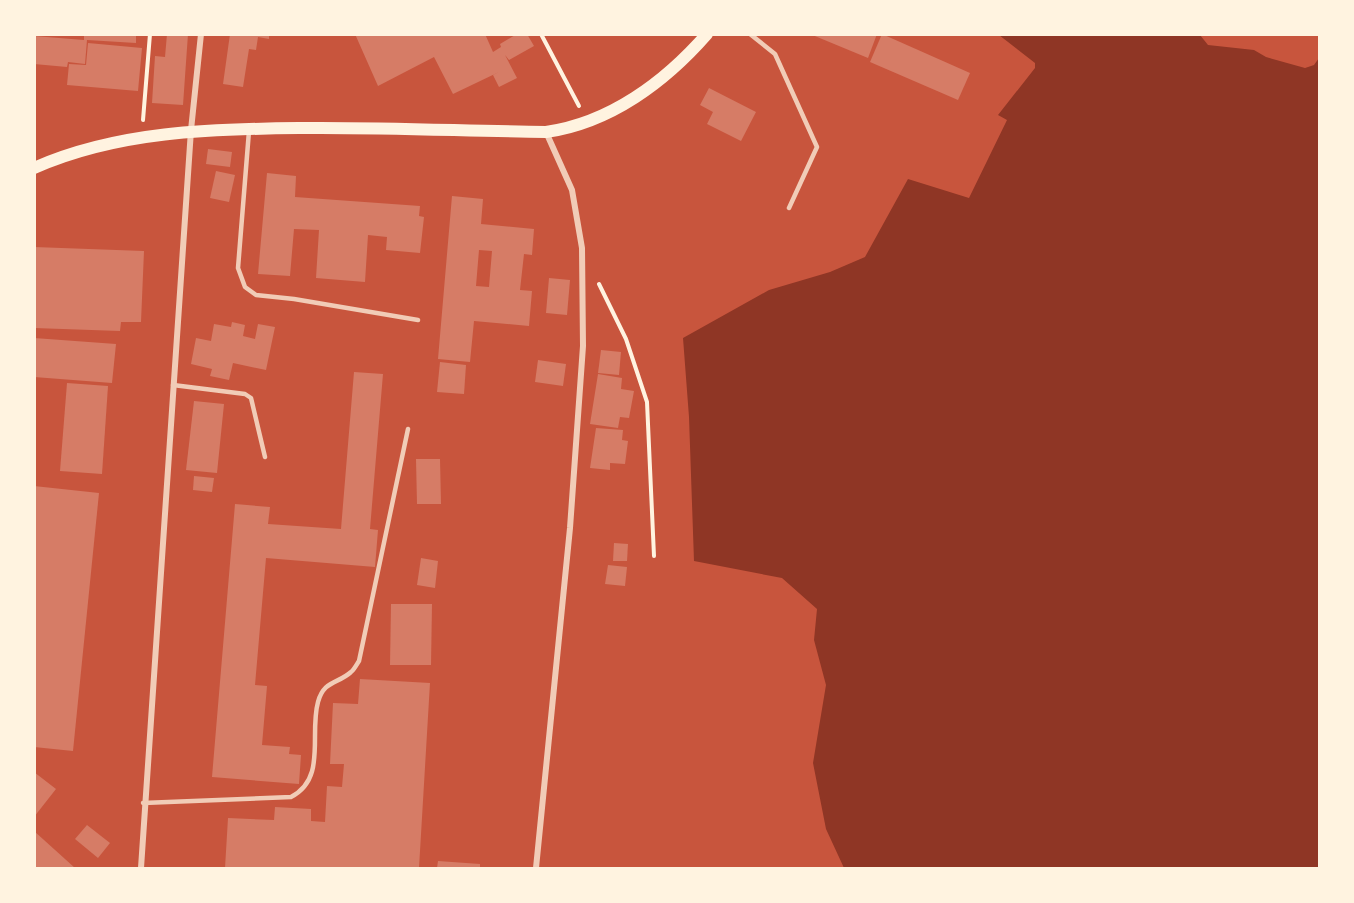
<svg xmlns="http://www.w3.org/2000/svg" width="1354" height="903" viewBox="0 0 1354 903" font-family="Mulish,sans-serif">
	<rect width="100%" height="100%" fill="#c8553d"/>
	<path fill="#8f3625" d="M 999,35 L 1200,35 L 1208,45 L 1254,50 L 1266,57 L 1305,68 L 1314,65 L 1319,58 L 1319,868 L 844,868 L 826,829 L 813,763 L 826,685 L 814,640 L 817,609 L 782,578 L 694,561 L 689,417 L 683,338 L 769,290 L 830,272 L 865,257 L 908,179 L 969,198 L 1007,120 L 998,115 L 1035,68 L 1035,63 Z"/>
	<g fill="#d67c66" fill-rule="evenodd">
		<path d="M 84,34 L 136,34 L 136,43 L 87,40 L 85,64 L 68,62 L 67,67 L 34,64 L 34,36 L 84,40 Z"/>
		<path d="M 167,34 L 188,34 L 183,105 L 152,103 L 155,56 L 165,57 Z"/>
		<path d="M 230,34 L 269,34 L 269,39 L 258,37 L 256,50 L 249,49 L 243,87 L 223,84 Z"/>
		<path d="M 355,34 L 485,34 L 493,52 L 501,47 L 500,44 L 517,34 L 527,34 L 534,46 L 509,60 L 505,55 L 517,78 L 499,87 L 493,75 L 499,72 L 453,94 L 434,57 L 378,86 Z"/>
		<path d="M 810,34 L 877,34 L 868,58 Z"/>
		<path d="M 882,34 L 970,73 L 958,100 L 870,62 Z"/>
		<path d="M 88,43 L 142,48 L 138,91 L 67,85 L 69,64 L 86,65 Z"/>
		<path d="M 709,88 L 756,112 L 741,141 L 707,124 L 713,112 L 700,105 Z"/>
		<path d="M 208,149 L 232,152 L 230,167 L 206,164 Z"/>
		<path d="M 216,171 L 235,175 L 229,202 L 210,198 Z"/>
		<path d="M 267,173 L 296,176 L 295,197 L 420,206 L 419,216 L 424,217 L 420,253 L 386,250 L 387,237 L 368,235 L 365,282 L 316,278 L 319,230 L 294,229 L 290,276 L 258,274 Z"/>
		<path d="M 452,196 L 483,199 L 481,224 L 534,229 L 532,255 L 524,254 L 520,290 L 532,291 L 529,326 L 474,321 L 470,362 L 438,359 ZM 479,250 L 492,251 L 489,287 L 476,286 Z"/>
		<path d="M 34,247 L 144,251 L 141,322 L 121,322 L 120,331 L 34,328 Z"/>
		<path d="M 549,278 L 570,280 L 567,315 L 546,313 Z"/>
		<path d="M 232,322 L 245,325 L 243,336 L 255,339 L 258,324 L 275,327 L 266,370 L 233,363 L 229,380 L 210,376 L 212,369 L 191,364 L 196,338 L 211,341 L 214,324 L 231,327 Z"/>
		<path d="M 34,338 L 116,344 L 112,383 L 34,377 Z"/>
		<path d="M 601,350 L 621,352 L 619,375 L 598,373 Z"/>
		<path d="M 538,360 L 566,364 L 563,386 L 535,382 Z"/>
		<path d="M 440,362 L 466,365 L 464,394 L 437,392 Z"/>
		<path d="M 354,372 L 383,374 L 370,529 L 378,530 L 375,567 L 266,558 L 255,685 L 267,686 L 262,745 L 290,747 L 289,754 L 301,755 L 299,784 L 212,777 L 235,504 L 270,507 L 268,524 L 341,529 Z"/>
		<path d="M 598,374 L 622,378 L 621,389 L 634,391 L 629,418 L 620,417 L 618,428 L 590,424 Z"/>
		<path d="M 67,383 L 108,386 L 102,474 L 60,471 Z"/>
		<path d="M 194,401 L 224,404 L 217,473 L 186,470 Z"/>
		<path d="M 596,428 L 623,430 L 622,440 L 628,441 L 625,464 L 610,463 L 610,470 L 590,468 Z"/>
		<path d="M 416,459 L 440,459 L 441,504 L 417,504 Z"/>
		<path d="M 194,476 L 214,478 L 212,492 L 193,490 Z"/>
		<path d="M 34,486 L 99,493 L 73,751 L 34,747 Z"/>
		<path d="M 614,543 L 628,544 L 627,561 L 613,561 Z"/>
		<path d="M 421,558 L 438,561 L 435,588 L 417,585 Z"/>
		<path d="M 608,565 L 627,567 L 625,586 L 605,584 Z"/>
		<path d="M 391,604 L 432,604 L 431,665 L 390,665 Z"/>
		<path d="M 360,679 L 430,683 L 419,868 L 225,868 L 228,818 L 274,820 L 275,807 L 311,809 L 311,821 L 325,822 L 327,786 L 342,787 L 344,764 L 330,764 L 333,703 L 358,704 Z"/>
		<path d="M 34,772 L 56,789 L 34,817 Z"/>
		<path d="M 87,825 L 110,843 L 98,858 L 75,839 Z"/>
		<path d="M 34,831 L 75,868 L 34,868 Z"/>
		<path d="M 438,861 L 480,864 L 480,868 L 437,868 Z"/>
	</g>
	<g fill="none" stroke-linecap="round" stroke-linejoin="round">
		<g stroke="#fff3e0" stroke-width="4">
			<path d="M 541,34 L 579,106"/>
			<path d="M 143,120 L 150,34"/>
			<path d="M 599,284 L 626,339 L 647,402 L 654,556"/>
		</g>
		<g stroke="#f1ccb7" stroke-width="4.5">
			<path d="M 750,34 L 775,54 L 817,147 L 789,208"/>
			<path d="M 249,131 L 238,268 L 245,287 L 256,295 L 294,299 L 418,320"/>
			<path d="M 173,385 L 245,394 L 251,398 L 265,457"/>
			<path d="M 143,803 L 291,797 C 327,779 309,734 318,702 C 324,680 338,684 351,672 C 354,670 357,664 359,661 L 408,429"/>
		</g>
		<g stroke="#f1ccb7" stroke-width="6">
			<path d="M 141,868 L 191,130 L 201,34"/>
			<path d="M 536,868 L 570,528 L 583,346 L 582,248 L 572,190 L 546,132"/>
		</g>
		<path stroke="#fff3e0" stroke-width="12" d="M 34,168 C 117,131 211,129 299,128 C 382,127 464,131 546,132 C 610,123 665,82 707,34"/>
	</g>
	<rect width="1354" height="903" fill="none" stroke="#fff3e0" stroke-width="72"/>
</svg>
